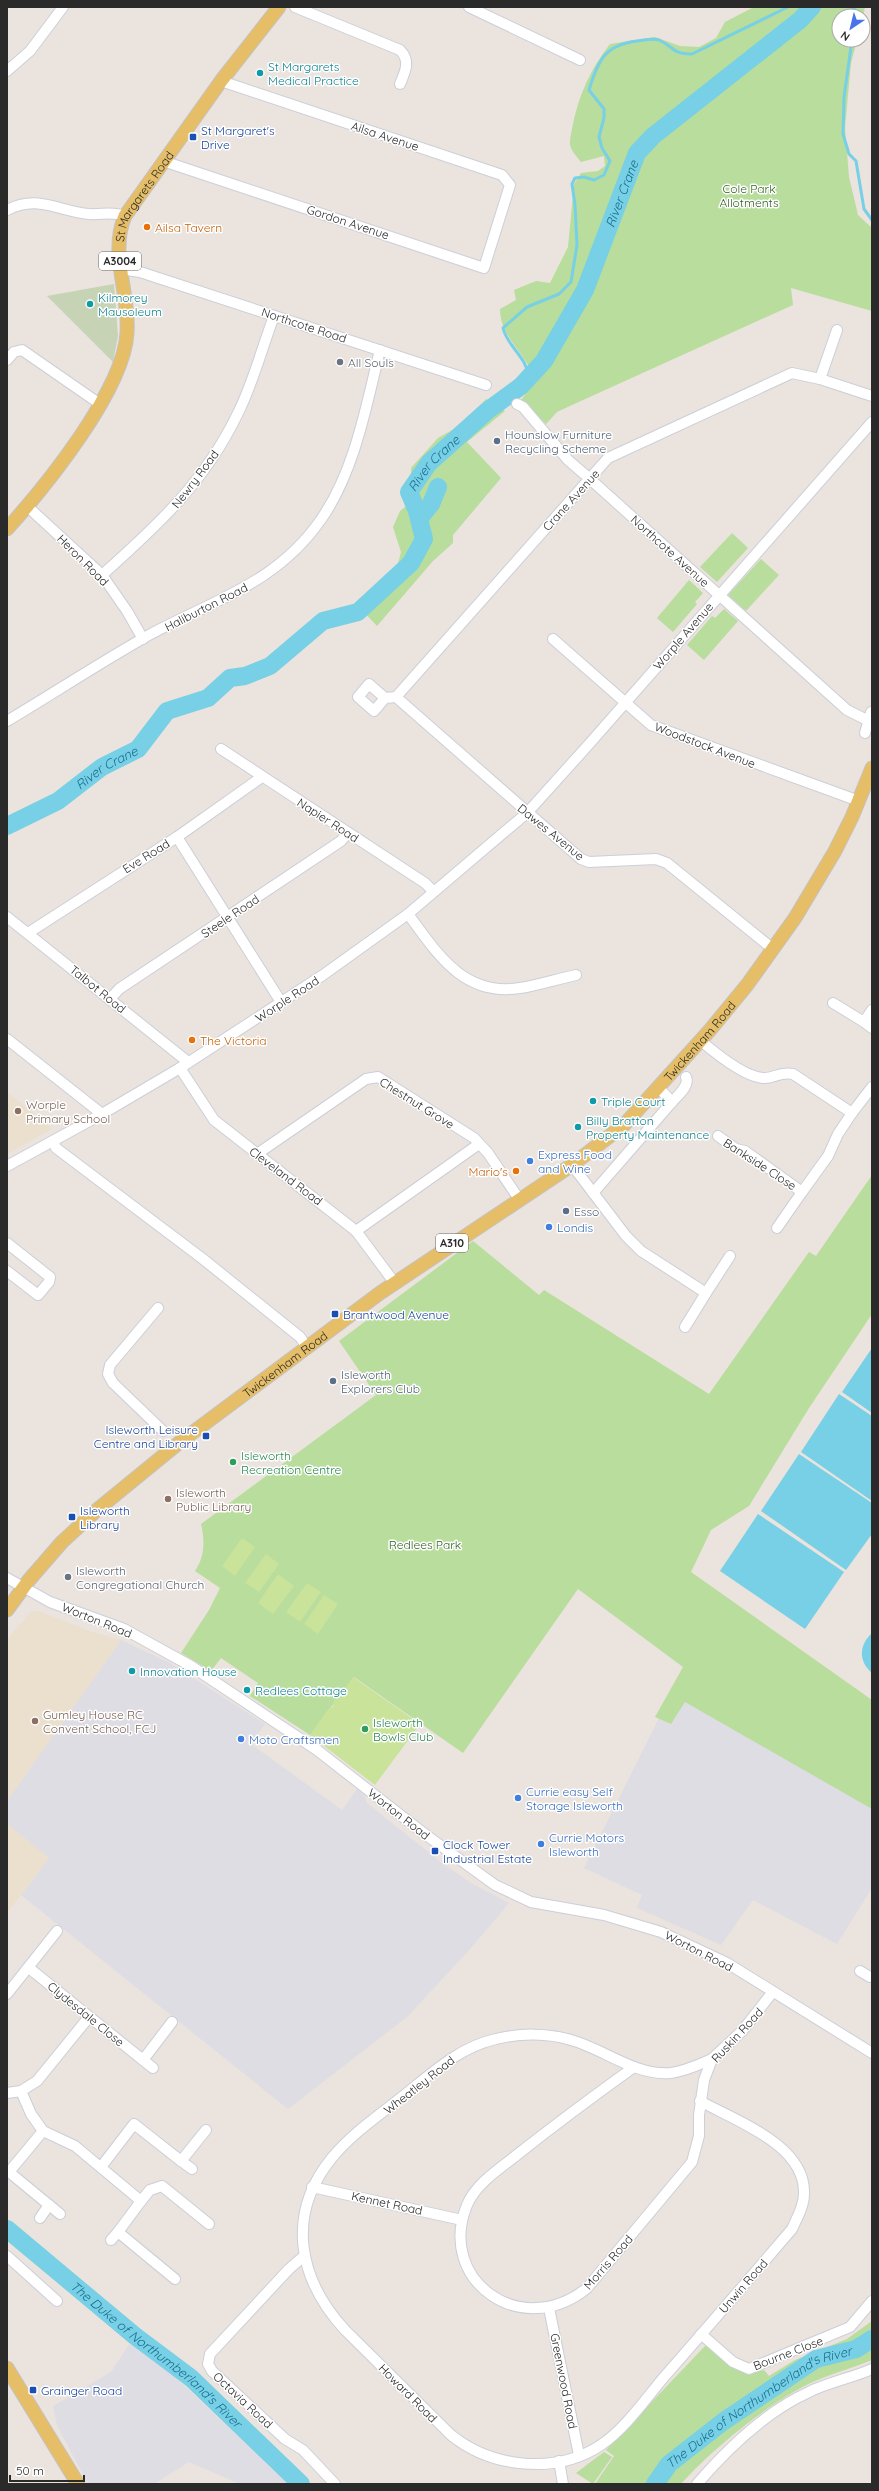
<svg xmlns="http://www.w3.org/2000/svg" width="879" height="2491" viewBox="0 0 879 2491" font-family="Quicksand,sans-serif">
	<rect width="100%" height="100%" fill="#ebe3dd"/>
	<g fill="#dedde3">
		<path d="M 121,1640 L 170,1663 L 265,1724 L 251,1744 L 342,1810 L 357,1789 L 364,1795 L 367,1803 L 442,1863 L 471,1883 L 509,1903 L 471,1948 L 407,2017 L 288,2109 L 21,1895 L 49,1858 L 7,1824 L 7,1801 Z"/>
		<path d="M 674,1688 L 872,1798 L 872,1888 L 837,1944 L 753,1900 L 721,1945 L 637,1908 L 642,1895 L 584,1868 Z"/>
		<path d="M 130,2343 L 174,2376 L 288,2484 L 240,2484 L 189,2462 L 154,2484 L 88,2484 L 57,2425 L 53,2406 L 111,2372 Z"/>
	</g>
	<g fill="#ebdfcd">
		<path d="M 7,1092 L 52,1129 L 7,1154 Z"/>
		<path d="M 38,1611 L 92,1632 L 121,1640 L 7,1801 L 7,1640 L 31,1612 Z"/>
		<path d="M 7,1824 L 49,1858 L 7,1913 Z"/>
	</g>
	<g fill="#b8dd9d">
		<path d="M 754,7 L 865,7 L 863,17 L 839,16 L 839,40 L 857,40 L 851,63 L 845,128 L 849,177 L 858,215 L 872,228 L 872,311 L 791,288 L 793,305 L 572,405 L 557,412 L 546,424 L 521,400 C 550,363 581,322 597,277 C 611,239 618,196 639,160 C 643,153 651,146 656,139 L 802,25 C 753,47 710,84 668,116 C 655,126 647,138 633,145 C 604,221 583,305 530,369 C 520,348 500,334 500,309 L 516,300 L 514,290 L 536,281 L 550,283 L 568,247 L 574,184 L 581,173 L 598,171 L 605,166 L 604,156 L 581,162 C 578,158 574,154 572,150 C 568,144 571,135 572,129 C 578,96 590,70 610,44 L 655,37 L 680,46 L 699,47 L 716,38 L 725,22 Z"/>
		<path d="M 486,399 L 505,411 L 467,442 L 501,478 L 453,535 L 453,543 L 433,561 L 377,626 L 363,611 L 398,564 L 401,552 L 393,527 L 400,511 L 411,502 L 411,468 L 438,438 L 463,424 Z"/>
		<path d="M 732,533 L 748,548 L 717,582 L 700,567 Z"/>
		<path d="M 761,559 L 779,575 L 746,611 L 728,595 Z"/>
		<path d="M 689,580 L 703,593 L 695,602 L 697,604 L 673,632 L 657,618 Z"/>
		<path d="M 724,609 L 738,621 L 704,660 L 687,645 L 712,616 L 715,618 Z"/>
		<path d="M 872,1175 L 872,1314 L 809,1408 L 749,1506 L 711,1530 L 691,1572 L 872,1700 L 872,1809 L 685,1702 L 671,1724 L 655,1717 L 683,1667 L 578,1589 L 463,1753 L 354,1677 L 310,1735 L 250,1696 L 258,1683 L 221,1658 L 211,1671 L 181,1653 L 209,1610 L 220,1588 L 195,1571 C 205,1556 205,1541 201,1524 L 376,1395 L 339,1341 L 473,1241 L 539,1295 L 544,1290 L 709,1394 L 809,1252 L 816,1256 Z"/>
		<path d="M 872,2321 L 872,2334 L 859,2343 L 812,2357 L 773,2381 L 683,2446 L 666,2462 L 649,2484 L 595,2484 L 614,2456 L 606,2450 L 705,2346 L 708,2345 L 750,2373 L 764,2370 L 769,2376 L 795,2360 L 847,2339 Z"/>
		<path d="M 872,2344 L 872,2360 C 853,2368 833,2373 815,2381 C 772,2400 712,2449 681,2484 L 659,2484 L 683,2459 L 763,2400 L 804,2373 Z"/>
		<path d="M 604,2452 L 612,2457 L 593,2484 L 576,2473 Z"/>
	</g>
	<path fill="#c6d3b5" d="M 114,284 L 118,336 L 113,362 L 47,296 Z"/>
	<g fill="#cae39a">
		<path d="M 242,1538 L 255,1547 L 235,1576 L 222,1566 Z"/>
		<path d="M 266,1554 L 279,1564 L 259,1592 L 245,1583 Z"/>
		<path d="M 278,1574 L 294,1586 L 273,1614 L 258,1603 Z"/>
		<path d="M 307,1583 L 321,1592 L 300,1622 L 286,1612 Z"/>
		<path d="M 324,1595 L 338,1604 L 318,1634 L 304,1624 Z"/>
		<path d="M 353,1677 L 420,1724 L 375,1785 L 310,1735 L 329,1708 L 333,1707 L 334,1700 L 336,1700 Z"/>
	</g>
	<g fill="#77d0e5">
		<path d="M 872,1348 L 872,1413 L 842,1392 Z"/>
		<path d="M 839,1394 L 872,1416 L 872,1501 L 801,1452 Z"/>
		<path d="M 799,1454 L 872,1503 L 872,1534 L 846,1570 L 761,1511 Z"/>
		<path d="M 758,1514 L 844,1572 L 805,1629 L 720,1571 Z"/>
		<path d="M 872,1633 L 872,1673 C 858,1661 859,1645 872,1633 Z"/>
	</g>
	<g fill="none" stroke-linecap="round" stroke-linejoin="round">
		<g stroke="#77d0e5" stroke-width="3">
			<path d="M 851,7 L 857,11 L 855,16"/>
			<path d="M 852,40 L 844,97 L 843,134 L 849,154 L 856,161 L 864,209 L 872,220"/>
			<path d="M 529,377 C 526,356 507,346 503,328 L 527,307 L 559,294 L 571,282 L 577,245 L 575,205 L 572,184 L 575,178 L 584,177 L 594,180 L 604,175 L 610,161 L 602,148 L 599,137 L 604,118 L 604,109 L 589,90 C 598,60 605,45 637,41 C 645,40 652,38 659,40 C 675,47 671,54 692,54 L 788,7"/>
		</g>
		<g stroke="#77d0e5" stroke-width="18">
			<path d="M 419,519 L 431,504 L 438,487"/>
			<path id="s1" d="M 7,826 L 58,801 L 102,767 L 138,749 L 167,711 L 208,698 L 230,678 L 245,676 L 270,666 L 323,621 L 358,612 L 411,563 L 424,539 L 417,511 L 409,492 L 429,463 L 487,411 L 521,386 L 544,361 L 585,290 L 637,153 L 653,136 L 800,20 L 812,7"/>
			<path id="s2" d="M 7,2229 L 135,2336 L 191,2378 L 301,2484"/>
			<path id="s3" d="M 655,2484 L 669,2464 L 724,2421 L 816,2359 L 856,2349 L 872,2339"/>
		</g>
		<defs>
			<g id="minor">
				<path d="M 295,7 L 400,50 C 411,61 405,72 400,84"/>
				<path d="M 469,7 L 580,60"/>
				<path d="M 7,71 L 30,51 L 63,7"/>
				<path d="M 163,161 L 484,268 L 510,185 L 502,175 L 221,81"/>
				<path d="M 7,210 C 38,194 57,211 89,214 C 102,215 112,211 125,216"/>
				<path d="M 120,269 L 140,272 L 486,385"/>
				<path d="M 7,360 L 14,352 L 22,350 L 100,404"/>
				<path d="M 820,379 L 872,396"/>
				<path d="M 517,404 L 523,407 L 568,460 L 590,479 L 847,710 L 869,721"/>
				<path d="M 28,507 L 102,575 L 127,611 L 143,639"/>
				<path d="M 102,575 C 158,525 205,482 238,413 C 253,383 262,348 274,316"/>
				<path d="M 553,639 L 651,725 L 859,801"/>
				<path d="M 396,697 L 608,458 L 792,373 L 820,379 L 837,330"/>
				<path d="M 385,698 L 369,684 L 358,697 L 374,711 L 385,698 L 396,697 L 581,859 L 589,862 L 656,859 L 667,863 L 773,949"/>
				<path d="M 7,721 C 54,693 101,662 149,635 C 214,600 278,583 322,518 C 355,470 366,406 380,350"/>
				<path d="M 865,733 L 871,712"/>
				<path d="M 221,749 L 425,883 L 433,891"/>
				<path d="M 177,837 L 281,1002"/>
				<path d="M 408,914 C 437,953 463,997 520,988 C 539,985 557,979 576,975"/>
				<path d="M 7,917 L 188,1062"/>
				<path d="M 28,933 L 177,837 L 262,777"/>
				<path d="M 111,998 L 119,989 L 341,841 L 348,833"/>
				<path d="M 833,1003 L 864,1022"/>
				<path d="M 872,1010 L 864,1022 L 872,1028"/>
				<path d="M 7,1039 L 102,1114"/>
				<path d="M 701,1041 C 714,1052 745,1077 763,1078 C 774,1079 779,1071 793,1074 L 852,1113 L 838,1134 L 828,1156 L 802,1192 L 745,1151 L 736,1149 L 718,1136"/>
				<path d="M 180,1068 L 214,1120 L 356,1231 L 394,1282"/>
				<path d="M 672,1102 C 678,1095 690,1086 686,1077"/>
				<path d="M 852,1113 L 872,1087"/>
				<path d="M 53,1141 L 56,1148 L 203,1259 L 300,1337 L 306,1346"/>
				<path d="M 257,1154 L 366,1079 L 378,1077 L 474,1138 L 488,1153 L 519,1199"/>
				<path d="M 572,1165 L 626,1236 L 641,1251 L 706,1293 L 685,1327"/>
				<path d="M 7,1166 L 102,1114 L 180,1068 L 323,975 L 408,914 L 489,845 L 527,813 L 590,743 L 872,422"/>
				<path d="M 593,1193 L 672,1102 L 659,1088"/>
				<path d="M 777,1228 L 802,1192"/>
				<path d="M 356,1231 L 479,1144"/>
				<path d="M 7,1243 L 50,1277 L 49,1282 L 38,1295 L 7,1271"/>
				<path d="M 706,1293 L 730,1256"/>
				<path d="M 158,1308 L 110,1365 L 108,1374 L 113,1383 L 163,1431"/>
				<path d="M 7,1578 L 50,1602 L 124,1629 L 191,1666 L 317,1750 L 426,1835 L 495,1885 L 531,1902 L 604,1915 L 661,1932 L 727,1963 L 872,2053"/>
				<path d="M 29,1968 L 143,2060 L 172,2022"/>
				<path d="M 860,1971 L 870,1977"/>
				<path d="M 7,1994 L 57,1931"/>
				<path d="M 143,2060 L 153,2068"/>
				<path d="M 634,2067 C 595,2095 556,2124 518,2154 C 501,2168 476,2183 467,2205 C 436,2281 522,2341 587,2288 L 692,2162 L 699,2136 L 699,2115 L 704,2080 L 712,2059 L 742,2031 L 772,1993"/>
				<path d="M 21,2091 L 31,2114 L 43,2131 L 75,2146 L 141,2201 L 118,2232 L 175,2279"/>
				<path d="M 7,2093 L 21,2091 L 37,2081 L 89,2017"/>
				<path d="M 700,2101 C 736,2121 806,2145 804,2194 C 804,2206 797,2218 792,2229 C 750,2278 708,2327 665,2376 C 646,2398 626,2428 601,2445 C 556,2475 492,2468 451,2435 L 345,2330 C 298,2279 286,2215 331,2159 C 350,2135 378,2116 402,2097 C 431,2074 459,2047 496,2039 C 520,2033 548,2033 571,2040 C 604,2049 635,2076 671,2073 C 686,2071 698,2065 712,2059"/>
				<path d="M 43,2131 L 9,2172 L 60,2214"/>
				<path d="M 181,2161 L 192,2169"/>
				<path d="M 101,2167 L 134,2124 L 181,2161 L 206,2130"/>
				<path d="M 312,2187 L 462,2220"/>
				<path d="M 141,2201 L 150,2190 L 162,2186 L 209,2224"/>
				<path d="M 40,2218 L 49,2205"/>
				<path d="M 111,2240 L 118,2232"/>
				<path d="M 7,2256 L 57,2301"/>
				<path d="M 304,2256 L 289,2269 L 210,2354 L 208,2364 L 212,2371 L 285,2439 L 303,2450 L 335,2484"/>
				<path d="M 549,2308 L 579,2455"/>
				<path d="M 701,2334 L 733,2362 L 749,2369 L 850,2327 L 872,2301"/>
				<path d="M 559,2461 L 563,2484"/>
				<path d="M 697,2484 C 728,2448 765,2412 809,2392 C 829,2382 852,2378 872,2369"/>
			</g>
			<g id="major">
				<path id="s4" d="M 7,529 C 45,487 124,390 127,333 C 130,294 109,253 125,216 L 221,81 L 279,7"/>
				<path id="s5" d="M 7,1610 L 29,1580 L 62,1542 L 98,1509 L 180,1442 L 380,1293 L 572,1165 L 624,1125 L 710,1030 L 747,985 L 795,918 L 835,851 L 852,817 L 872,768"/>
				<path d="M 7,2368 L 78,2484"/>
			</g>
		</defs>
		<use href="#minor" stroke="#cbcfda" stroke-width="12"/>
		<use href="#major" stroke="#c3c3c3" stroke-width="15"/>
		<use href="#minor" stroke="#fff" stroke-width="10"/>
		<use href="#major" stroke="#e5be67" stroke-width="13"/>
	</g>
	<g fill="#0f9aa8" stroke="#fff" stroke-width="1.5">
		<circle cx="260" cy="73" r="4"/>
		<circle cx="90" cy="304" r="4"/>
		<circle cx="593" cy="1101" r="4"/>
		<circle cx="578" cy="1127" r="4"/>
		<circle cx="132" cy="1671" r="4"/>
		<circle cx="247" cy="1690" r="4"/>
	</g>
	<g fill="#1a4fb4" stroke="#fff" stroke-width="1.5">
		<rect x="189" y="133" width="8" height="8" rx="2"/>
		<rect x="331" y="1310" width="8" height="8" rx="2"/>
		<rect x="202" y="1432" width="8" height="8" rx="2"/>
		<rect x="68" y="1513" width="8" height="8" rx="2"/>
		<rect x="431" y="1847" width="8" height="8" rx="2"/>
		<rect x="29" y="2386" width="8" height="8" rx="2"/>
	</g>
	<g fill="#e8710a" stroke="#fff" stroke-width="1.5">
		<circle cx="147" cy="227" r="4"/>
		<circle cx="192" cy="1040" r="4"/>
		<circle cx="516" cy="1171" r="4"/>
	</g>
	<g fill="#6b7280" stroke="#fff" stroke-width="1.5">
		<circle cx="340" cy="362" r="4"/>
		<circle cx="68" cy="1577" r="4"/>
	</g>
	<g fill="#5c6f8a" stroke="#fff" stroke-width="1.5">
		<circle cx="497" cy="441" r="4"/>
		<circle cx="566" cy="1211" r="4"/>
		<circle cx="333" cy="1381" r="4"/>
	</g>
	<g fill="#8d6e63" stroke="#fff" stroke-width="1.5">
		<circle cx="18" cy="1111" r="4"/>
		<circle cx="168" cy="1499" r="4"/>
		<circle cx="35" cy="1721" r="4"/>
	</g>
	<g fill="#3f7fe0" stroke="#fff" stroke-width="1.5">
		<circle cx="530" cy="1161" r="4"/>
		<circle cx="549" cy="1227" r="4"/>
		<circle cx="241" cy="1739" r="4"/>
		<circle cx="518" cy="1798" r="4"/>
		<circle cx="541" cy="1844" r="4"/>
	</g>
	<g fill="#2e9e5b" stroke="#fff" stroke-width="1.5">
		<circle cx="233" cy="1462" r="4"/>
		<circle cx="365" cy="1729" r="4"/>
	</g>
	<g text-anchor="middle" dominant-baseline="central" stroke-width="3" stroke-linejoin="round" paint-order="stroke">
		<g fill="#fff" stroke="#6a6a6a" stroke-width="1">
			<rect x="99" y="252" width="42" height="18" rx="3"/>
			<rect x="436" y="1234" width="32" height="18" rx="3"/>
		</g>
		<g font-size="11" font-weight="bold" fill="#2a2a2a">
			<text x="120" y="261">A3004</text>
			<text x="452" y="1243">A310</text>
		</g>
		<g font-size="12" fill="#0d838f" stroke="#fff" text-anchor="start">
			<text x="268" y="66">St Margarets<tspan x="268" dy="14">Medical Practice</tspan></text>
			<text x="98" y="297">Kilmorey<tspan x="98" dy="14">Mausoleum</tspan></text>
			<text x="601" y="1101">Triple Court</text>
			<text x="586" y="1120">Billy Bratton<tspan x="586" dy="14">Property Maintenance</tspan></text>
			<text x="140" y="1671">Innovation House</text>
			<text x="255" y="1690">Redlees Cottage</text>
		</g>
		<g font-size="12" fill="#164399" stroke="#fff" text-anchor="start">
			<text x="201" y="130">St Margaret's<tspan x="201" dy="14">Drive</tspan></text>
			<text x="343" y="1314">Brantwood Avenue</text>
			<text x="198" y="1429" text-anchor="end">Isleworth Leisure<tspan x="198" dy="14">Centre and Library</tspan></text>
			<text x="80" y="1510">Isleworth<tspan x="80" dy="14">Library</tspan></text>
			<text x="443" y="1844">Clock Tower<tspan x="443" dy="14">Industrial Estate</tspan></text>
			<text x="41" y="2390">Grainger Road</text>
		</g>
		<g font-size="12" fill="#2a2a2a" stroke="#fff">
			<text transform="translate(385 136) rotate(18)">Ailsa Avenue</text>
			<text stroke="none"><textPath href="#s4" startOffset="377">St Margarets Road</textPath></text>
			<text transform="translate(348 222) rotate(18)">Gordon Avenue</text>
			<text transform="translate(304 325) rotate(18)">Northcote Road</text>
			<text transform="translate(195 479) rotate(-53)">Newry Road</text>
			<text transform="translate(571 500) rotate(-48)">Crane Avenue</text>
			<text transform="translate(670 551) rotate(42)">Northcote Avenue</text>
			<text transform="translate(83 560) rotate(45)">Heron Road</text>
			<text transform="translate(206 607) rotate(-27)">Haliburton Road</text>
			<text transform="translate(683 636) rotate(-49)">Worple Avenue</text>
			<text transform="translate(705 745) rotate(21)">Woodstock Avenue</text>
			<text transform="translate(328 820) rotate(33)">Napier Road</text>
			<text transform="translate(551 832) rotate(39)">Dawes Avenue</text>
			<text transform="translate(146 856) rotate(-32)">Eve Road</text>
			<text transform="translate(230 916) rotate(-34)">Steele Road</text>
			<text transform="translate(98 989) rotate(39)">Talbot Road</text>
			<text transform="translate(287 999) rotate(-33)">Worple Road</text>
			<text stroke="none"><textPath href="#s5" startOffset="901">Twickenham Road</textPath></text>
			<text transform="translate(417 1103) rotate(32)">Chestnut Grove</text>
			<text transform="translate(760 1164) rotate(33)">Bankside Close</text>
			<text transform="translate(286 1176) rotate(37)">Cleveland Road</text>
			<text stroke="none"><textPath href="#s5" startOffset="373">Twickenham Road</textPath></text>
			<text transform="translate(97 1620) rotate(22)">Worton Road</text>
			<text transform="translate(399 1814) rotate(38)">Worton Road</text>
			<text transform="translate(699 1951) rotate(27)">Worton Road</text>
			<text transform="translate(86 2014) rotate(39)">Clydesdale Close</text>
			<text transform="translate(737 2035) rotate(-47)">Ruskin Road</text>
			<text transform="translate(419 2085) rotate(-38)">Wheatley Road</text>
			<text transform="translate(387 2203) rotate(12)">Kennet Road</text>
			<text transform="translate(608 2262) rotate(-49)">Morris Road</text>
			<text transform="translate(743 2286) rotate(-49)">Unwin Road</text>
			<text transform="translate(788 2353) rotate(-21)">Bourne Close</text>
			<text transform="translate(564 2381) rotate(79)">Greenwood Road</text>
			<text transform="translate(408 2393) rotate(45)">Howard Road</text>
			<text transform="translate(243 2400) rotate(43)">Octavia Road</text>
		</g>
		<g font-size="12" fill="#326120" stroke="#fff">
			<text x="749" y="188">Cole Park<tspan x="749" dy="14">Allotments</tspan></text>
			<text x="425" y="1544">Redlees Park</text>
		</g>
		<g font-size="12" fill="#c56008" stroke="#fff" text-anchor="start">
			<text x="155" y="227">Ailsa Tavern</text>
			<text x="200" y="1040">The Victoria</text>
			<text x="508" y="1171" text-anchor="end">Mario's</text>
		</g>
		<g font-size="12" fill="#5b616d" stroke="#fff" text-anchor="start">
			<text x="348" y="362">All Souls</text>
			<text x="76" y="1570">Isleworth<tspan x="76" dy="14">Congregational Church</tspan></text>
		</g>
		<g font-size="12" fill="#4e5e75" stroke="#fff" text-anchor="start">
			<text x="505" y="434">Hounslow Furniture<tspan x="505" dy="14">Recycling Scheme</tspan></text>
			<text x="574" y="1211">Esso</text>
			<text x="341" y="1374">Isleworth<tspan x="341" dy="14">Explorers Club</tspan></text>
		</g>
		<g font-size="12" fill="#785e54" stroke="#fff" text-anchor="start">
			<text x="26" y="1104">Worple<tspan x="26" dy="14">Primary School</tspan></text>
			<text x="176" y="1492">Isleworth<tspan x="176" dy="14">Public Library</tspan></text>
			<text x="43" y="1714">Gumley House RC<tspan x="43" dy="14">Convent School, FCJ</tspan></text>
		</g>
		<g font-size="12" fill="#366cbe" stroke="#fff" text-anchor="start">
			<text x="538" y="1154">Express Food<tspan x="538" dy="14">and Wine</tspan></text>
			<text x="557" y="1227">Londis</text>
			<text x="249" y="1739">Moto Craftsmen</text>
			<text x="526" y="1791">Currie easy Self<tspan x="526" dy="14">Storage Isleworth</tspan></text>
			<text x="549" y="1837">Currie Motors<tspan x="549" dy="14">Isleworth</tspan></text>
		</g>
		<g font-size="12" fill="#27864d" stroke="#fff" text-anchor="start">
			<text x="241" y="1455">Isleworth<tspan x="241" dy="14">Recreation Centre</tspan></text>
			<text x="373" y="1722">Isleworth<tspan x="373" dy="14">Bowls Club</tspan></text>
		</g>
		<g font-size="13" font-style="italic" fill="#186f8f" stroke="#fff">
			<text stroke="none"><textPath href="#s1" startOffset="944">River Crane</textPath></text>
			<text stroke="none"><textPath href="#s1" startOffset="608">River Crane</textPath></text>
			<text stroke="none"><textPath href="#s1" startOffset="116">River Crane</textPath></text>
			<text stroke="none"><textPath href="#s2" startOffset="195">The Duke of Northumberland's River</textPath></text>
			<text stroke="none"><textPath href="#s3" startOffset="132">The Duke of Northumberland's River</textPath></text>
		</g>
	</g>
	<rect width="879" height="2491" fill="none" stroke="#2a2a2a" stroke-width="16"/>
	<g transform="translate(851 28) rotate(215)"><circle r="19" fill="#ffffff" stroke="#aaaaaa"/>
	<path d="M0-3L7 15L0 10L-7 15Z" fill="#4973eb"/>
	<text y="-6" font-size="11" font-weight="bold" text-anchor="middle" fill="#2a2a2a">N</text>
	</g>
	<path d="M10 2475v6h74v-6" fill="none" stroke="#2a2a2a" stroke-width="2"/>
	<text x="16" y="2475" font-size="12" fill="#2a2a2a" stroke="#ffffff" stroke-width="3" paint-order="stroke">50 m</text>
</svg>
